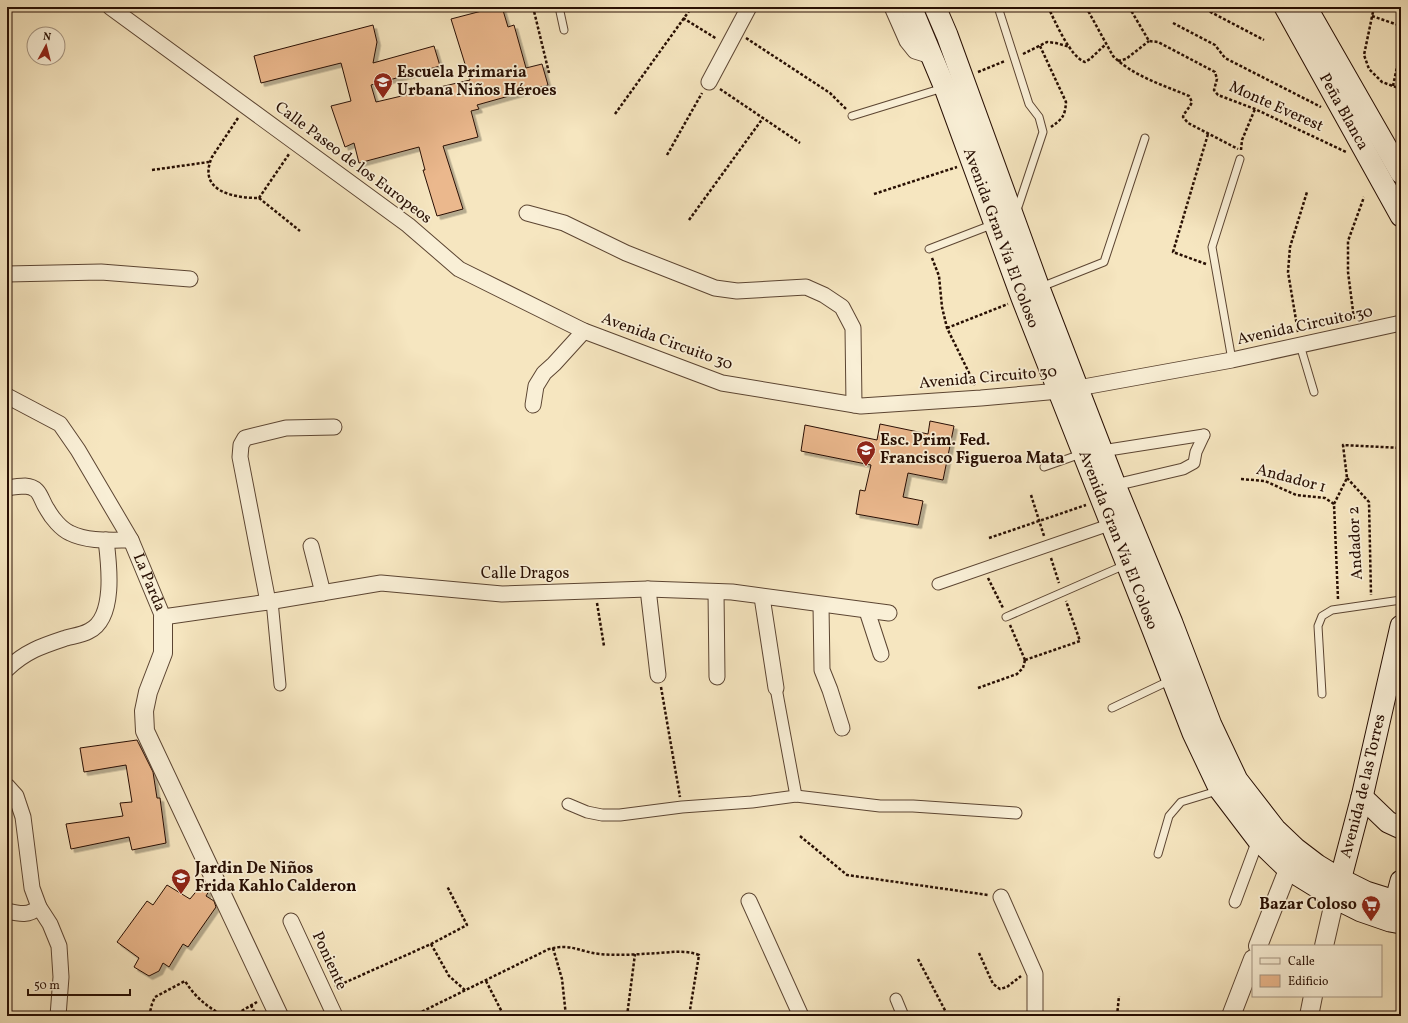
<svg xmlns="http://www.w3.org/2000/svg" width="1408" height="1023" viewBox="0 0 1408 1023" font-family="Vollkorn,serif">
	<defs>
		<filter id="shadow"><feDropShadow dx="3.5" dy="3.5" stdDeviation="0" flood-color="#0004"/></filter>
	</defs>
	<rect width="100%" height="100%" fill="#f6e6c0"/>
	<filter id="stains"><feTurbulence type="fractalNoise" baseFrequency=".005" numOctaves="4"/><feColorMatrix values="0 0 0 0 .2 0 0 0 0 .09 0 0 0 0 .02 0 0 0 .5 -.17"/></filter>
	<radialGradient id="worn" r=".72"><stop offset=".6" stop-color="#630" stop-opacity="0"/><stop offset="1" stop-color="#630" stop-opacity=".3"/></radialGradient>
	<g fill="#ebb88d" stroke="#280f03" filter="url(#shadow)">
		<path d="M 497,7 L 502,7 L 508,27 L 514,25 L 526,68 L 542,64 L 548,85 L 477,105 L 479,109 L 471,111 L 478,137 L 443,146 L 463,209 L 437,216 L 423,170 L 425,170 L 419,147 L 359,163 L 354,143 L 345,147 L 331,106 L 351,101 L 341,63 L 261,83 L 254,56 L 373,25 L 377,42 L 373,63 L 434,46 L 440,66 L 371,85 L 376,102 L 470,80 L 451,19 Z"/>
		<path d="M 930,421 L 954,426 L 943,480 L 908,473 L 903,497 L 923,501 L 918,525 L 856,514 L 860,490 L 865,491 L 871,465 L 801,451 L 805,425 L 877,440 L 880,424 L 928,434 Z"/>
		<path d="M 137,740 L 153,772 L 157,798 L 160,798 L 166,843 L 132,850 L 129,837 L 71,849 L 66,824 L 123,816 L 120,803 L 132,802 L 126,765 L 84,772 L 80,748 Z"/>
		<path d="M 204,882 L 209,891 L 206,896 L 214,901 L 216,907 L 188,947 L 183,944 L 169,967 L 163,963 L 159,971 L 149,976 L 134,967 L 139,958 L 117,942 L 147,901 L 153,905 L 167,885 L 190,899 Z"/>
	</g>
	<g fill="none" stroke-linecap="round" stroke-linejoin="round">
		<defs>
			<g id="service">
				<path d="M 559,7 L 564,30"/>
				<path d="M 998,7 L 1029,104 L 1039,117 L 1043,132 L 1017,210"/>
				<path d="M 852,116 L 943,88"/>
				<path d="M 929,249 L 994,224"/>
				<path d="M 1041,287 L 1104,262 L 1145,138"/>
				<path d="M 1300,345 L 1314,392"/>
				<path d="M 1232,360 L 1212,247 L 1240,159"/>
				<path d="M 1044,467 L 1081,454"/>
				<path d="M 1006,617 L 1125,565"/>
				<path d="M 1322,694 L 1318,626 L 1322,616 L 1332,610 L 1401,600"/>
				<path d="M 1112,708 L 1171,680"/>
				<path d="M 1158,854 L 1169,816 L 1181,802 L 1217,791"/>
			</g>
			<g id="pedestrian">
				<path d="M 1102,451 L 1204,435"/>
				<path d="M 1115,485 L 1183,469 L 1194,463 L 1196,452 L 1204,435"/>
				<path d="M 938,584 L 1112,524"/>
				<path d="M 272,601 L 280,685"/>
				<path d="M 776,688 L 796,796"/>
				<path d="M 568,804 L 587,812 L 602,815 L 620,815 L 682,807 L 752,802 L 796,796 L 880,806 L 913,806 L 1016,813"/>
				<path d="M 1235,902 L 1258,840"/>
				<path d="M 896,999 L 903,1016"/>
			</g>
			<g id="minor">
				<path d="M 110,7 L 408,225 L 459,269 L 584,331 L 722,383 L 861,406 L 981,398 L 1059,391 L 1078,388 L 1232,360 L 1401,323"/>
				<path d="M 892,7 L 907,41 L 915,51 L 931,56"/>
				<path d="M 709,82 L 749,7"/>
				<path d="M 527,213 L 564,223 L 626,253 L 715,288 L 737,291 L 806,287 L 824,295 L 842,307 L 853,328 L 854,405"/>
				<path d="M 7,274 L 101,272 L 190,279"/>
				<path id="s1" d="M 7,396 L 60,424 L 78,450 L 131,540 L 163,617 L 268,602 L 381,583 L 502,594 L 648,589 L 732,592 L 889,613"/>
				<path d="M 533,405 L 536,386 L 544,373 L 554,364 L 584,331"/>
				<path d="M 7,488 C 13,487 20,486 25,486 C 41,487 40,499 47,509 C 52,518 61,529 70,533 C 88,542 111,540 131,540"/>
				<path d="M 311,546 L 323,593"/>
				<path d="M 648,589 L 658,675"/>
				<path d="M 716,592 L 717,677"/>
				<path d="M 762,597 L 776,688"/>
				<path d="M 268,602 L 240,457 L 241,445 L 245,438 L 286,428 L 334,427"/>
				<path d="M 821,605 L 822,670 L 830,690 L 842,728"/>
				<path d="M 867,611 L 881,654"/>
				<path d="M 7,669 C 26,651 42,646 66,638 C 73,636 82,635 89,631 C 116,618 109,564 106,540"/>
				<path d="M 7,786 L 16,796 L 23,817 L 32,888 L 39,907 L 50,924 L 59,946 L 61,977 L 58,1016"/>
				<path d="M 1001,897 L 1035,974 L 1035,1016"/>
				<path d="M 749,901 L 801,1016"/>
				<path d="M 7,911 C 20,914 29,916 39,907"/>
				<path d="M 291,921 L 335,1016"/>
			</g>
			<g id="tertiary">
				<path d="M 163,617 L 163,653 L 148,692 L 144,711 L 145,731 L 279,1016"/>
				<path d="M 1258,946 L 1293,857"/>
				<path d="M 1324,946 L 1335,898"/>
				<path d="M 1231,1016 L 1253,959"/>
				<path d="M 1309,1016 L 1313,996"/>
			</g>
			<g id="secondary">
				<path id="s2" d="M 911,7 L 945,88 L 1022,298 L 1153,630 L 1193,733 L 1220,790 L 1258,840 L 1288,869 L 1335,898 L 1361,911 L 1390,921 L 1401,923"/>
				<path d="M 935,7 L 947,35 L 1039,288 L 1115,485 L 1172,623 L 1211,725 L 1237,780 L 1275,829 L 1296,849 L 1317,865 L 1340,879 L 1366,892 L 1401,903"/>
				<path id="s3" d="M 1285,7 L 1401,216"/>
				<path d="M 1306,7 L 1401,173"/>
				<path d="M 1362,797 L 1388,822 L 1401,828"/>
				<path id="s4" d="M 1337,892 L 1362,797 L 1401,626"/>
				<path d="M 1392,915 L 1401,881"/>
			</g>
		</defs>
		<use href="#service" stroke="#5c4532" stroke-width="9"/>
		<use href="#pedestrian" stroke="#5c4532" stroke-width="13"/>
		<use href="#minor" stroke="#5c4532" stroke-width="17"/>
		<use href="#tertiary" stroke="#5c4532" stroke-width="20"/>
		<use href="#secondary" stroke="#280f03" stroke-width="23"/>
		<g stroke="#280f03" stroke-width="2.5" stroke-dasharray="3 2" stroke-linecap="butt">
			<path d="M 533,7 L 549,73"/>
			<path d="M 1048,7 C 1055,21 1070,57 1085,62 L 1090,59 L 1106,44"/>
			<path d="M 1086,7 L 1113,56 C 1133,76 1163,85 1189,96 L 1192,102 C 1189,109 1185,111 1183,117 L 1188,123 L 1238,149"/>
			<path d="M 1129,7 L 1149,41 L 1158,42 L 1215,72 L 1217,79 L 1214,90 L 1218,95 L 1255,109 L 1346,152"/>
			<path d="M 1201,7 L 1264,40"/>
			<path d="M 1374,7 L 1364,55 L 1369,69 L 1382,82 L 1401,89"/>
			<path d="M 1372,16 L 1401,26"/>
			<path d="M 683,18 L 717,39"/>
			<path d="M 1173,23 L 1215,45 L 1225,58 L 1321,107"/>
			<path d="M 746,38 L 830,93 L 846,109"/>
			<path d="M 1040,46 L 1066,102 C 1065,117 1062,119 1051,127"/>
			<path d="M 1023,54 L 1047,42 L 1056,43 L 1070,47"/>
			<path d="M 1118,61 L 1126,59 L 1149,41"/>
			<path d="M 978,72 L 1005,61"/>
			<path d="M 1393,86 L 1401,48"/>
			<path d="M 720,89 L 800,143"/>
			<path d="M 615,114 L 692,7"/>
			<path d="M 238,118 L 212,157 C 197,191 233,198 259,198"/>
			<path d="M 1241,150 L 1242,140 L 1255,109"/>
			<path d="M 667,155 L 702,93"/>
			<path d="M 152,170 L 209,162"/>
			<path d="M 874,194 L 957,167"/>
			<path d="M 259,198 L 289,154"/>
			<path d="M 259,198 L 300,231"/>
			<path d="M 689,220 L 763,118"/>
			<path d="M 932,258 L 939,276 L 942,307 L 947,328 L 975,385"/>
			<path d="M 1206,264 L 1173,252 L 1208,134"/>
			<path d="M 1354,319 L 1348,272 L 1348,241 L 1364,197"/>
			<path d="M 947,328 L 1008,304"/>
			<path d="M 1298,332 L 1288,272 L 1290,247 L 1307,192"/>
			<path d="M 1347,478 L 1369,502 L 1371,595"/>
			<path d="M 1241,479 L 1265,481 L 1296,495 L 1325,498 L 1334,504"/>
			<path d="M 1031,495 L 1044,536"/>
			<path d="M 989,538 L 1086,505"/>
			<path d="M 1051,558 L 1059,583"/>
			<path d="M 988,578 L 1003,608"/>
			<path d="M 1338,599 L 1334,504 L 1347,478 L 1343,445 L 1401,448"/>
			<path d="M 597,603 L 604,646"/>
			<path d="M 1010,625 L 1025,660"/>
			<path d="M 1025,660 L 1080,641 L 1066,601"/>
			<path d="M 661,687 L 680,797"/>
			<path d="M 978,688 L 1017,674 L 1023,668 L 1025,660"/>
			<path d="M 800,836 L 847,875 L 988,895"/>
			<path d="M 431,944 L 449,976 L 466,991"/>
			<path d="M 553,948 L 562,979 L 566,1016"/>
			<path d="M 979,953 L 993,984 L 1000,989 L 1007,987 L 1021,976"/>
			<path d="M 918,959 L 948,1016"/>
			<path d="M 486,981 L 504,1016"/>
			<path d="M 335,987 L 431,944 L 467,925 L 447,886"/>
			<path d="M 251,1005 L 256,1016"/>
			<path d="M 149,1016 L 152,1004 L 155,997 L 185,981 C 195,997 207,1007 224,1016"/>
			<path d="M 233,1016 L 257,1002"/>
			<path d="M 413,1016 L 549,949 C 572,943 579,952 600,954 C 620,956 640,954 659,953 C 673,952 686,950 699,955 L 689,1016"/>
			<path d="M 627,1016 L 635,954"/>
			<path d="M 1055,1016 L 1056,1011"/>
			<path d="M 1117,1016 L 1119,996"/>
		</g>
		<use href="#service" stroke="#f9efd6" stroke-width="7"/>
		<use href="#pedestrian" stroke="#f9efd6" stroke-width="11"/>
		<use href="#minor" stroke="#f9efd6" stroke-width="15"/>
		<use href="#tertiary" stroke="#f9efd6" stroke-width="18"/>
		<use href="#secondary" stroke="#f9efd6" stroke-width="21"/>
	</g>
	<defs>
		<symbol id="school-pin" viewBox="-11 -11 22 30"><path d="M0 17L-7.5 6A9.5 9.5 0 1 1 7.5 6Z" fill="#8f2418" stroke="#f9efd6"/><path d="M0-5L7-2L0 1L-7-2ZM-4 1L0 2.5L4 1V4Q0 6-4 4Z" fill="#fff"/></symbol>
		<symbol id="supermarket-pin" viewBox="-11 -11 22 30"><path d="M0 17L-7.5 6A9.5 9.5 0 1 1 7.5 6Z" fill="#8f2418" stroke="#f9efd6"/><path d="M-6-5.5h2.5l.6 2H6L4.5 2H-2.5L-4.4-4H-6ZM-1.5 3.2a1.3 1.3 0 1 0 .1 0ZM3 3.2a1.3 1.3 0 1 0 .1 0Z" fill="#fff"/></symbol>
	</defs>
	<g fill-rule="evenodd">
		<use href="#school-pin" x="372" y="71" width="22" height="30"/>
		<use href="#school-pin" x="855" y="439" width="22" height="30"/>
		<use href="#school-pin" x="170" y="867" width="22" height="30"/>
		<use href="#supermarket-pin" x="1360" y="894" width="22" height="30"/>
	</g>
	<g text-anchor="middle" dominant-baseline="central" stroke-width="3.5" stroke-linejoin="round" paint-order="stroke">
		<g font-size="16" font-weight="bold" fill="#280f03" stroke="#f9efd6" text-anchor="start">
			<text x="397" y="73">Escuela Primaria<tspan x="397" dy="18">Urbana Niños Héroes</tspan></text>
			<text x="880" y="441">Esc. Prim. Fed.<tspan x="880" dy="18">Francisco Figueroa Mata</tspan></text>
			<text x="195" y="869">Jardin De Niños<tspan x="195" dy="18">Frida Kahlo Calderon</tspan></text>
			<text x="1357" y="905" text-anchor="end">Bazar Coloso</text>
		</g>
		<g font-size="16" fill="#280f03" stroke="#f9efd6">
			<text transform="translate(1276 107) rotate(24)">Monte Everest</text>
			<text stroke="none"><textPath href="#s3" startOffset="120">Peña Blanca</textPath></text>
			<text transform="translate(353 163) rotate(37)">Calle Paseo de los Europeos</text>
			<text stroke="none"><textPath href="#s2" startOffset="248">Avenida Gran Vía El Coloso</textPath></text>
			<text transform="translate(1305 326) rotate(-12)">Avenida Circuito 30</text>
			<text transform="translate(667 342) rotate(20)">Avenida Circuito 30</text>
			<text transform="translate(988 378) rotate(-5)">Avenida Circuito 30</text>
			<text transform="translate(1291 479) rotate(15)">Andador 1</text>
			<text stroke="none"><textPath href="#s2" startOffset="572">Avenida Gran Vía El Coloso</textPath></text>
			<text transform="translate(1356 543) rotate(-93)">Andador 2</text>
			<text x="525" y="574">Calle Dragos</text>
			<text stroke="none"><textPath href="#s1" startOffset="242">La Parda</textPath></text>
			<text stroke="none"><textPath href="#s4" startOffset="109">Avenida de las Torres</textPath></text>
			<text transform="translate(329 961) rotate(65)">Poniente</text>
		</g>
	</g>
	<rect width="1408" height="1023" fill="none" stroke="#f6e6c0" stroke-width="24"/>
	<rect x="8" y="8" width="1392" height="1007" fill="none" stroke="#280f03" stroke-width="2"/>
	<rect x="12" y="12" width="1384" height="999" fill="none" stroke="#280f03"/>
	<rect x="1252" y="945" width="130" height="52" fill="#f9efd6" stroke="#a59582"/>
	<rect x="1260" y="958" width="20" height="6" fill="#f9efd6" stroke="#a59582"/>
	<text x="1288" y="965" font-size="12" fill="#280f03">Calle</text>
	<rect x="1260" y="975" width="20" height="12" fill="#ebb88d" stroke="#a59582"/>
	<text x="1288" y="985" font-size="12" fill="#280f03">Edificio</text>
	<g transform="translate(46 46) rotate(7)"><circle r="19" fill="#f9efd6" stroke="#a59582"/>
	<path d="M0-3L7 15L0 10L-7 15Z" fill="#8f2418"/>
	<text y="-6" font-size="11" font-weight="bold" text-anchor="middle" fill="#280f03">N</text>
	</g>
	<path d="M28 989v6h102v-6" fill="none" stroke="#280f03" stroke-width="2"/>
	<text x="34" y="989" font-size="12" fill="#280f03" stroke="#f9efd6" stroke-width="3" paint-order="stroke">50 m</text>
	<rect width="100%" height="100%" filter="url(#stains)"/>
	<rect width="100%" height="100%" fill="url(#worn)"/>
</svg>
